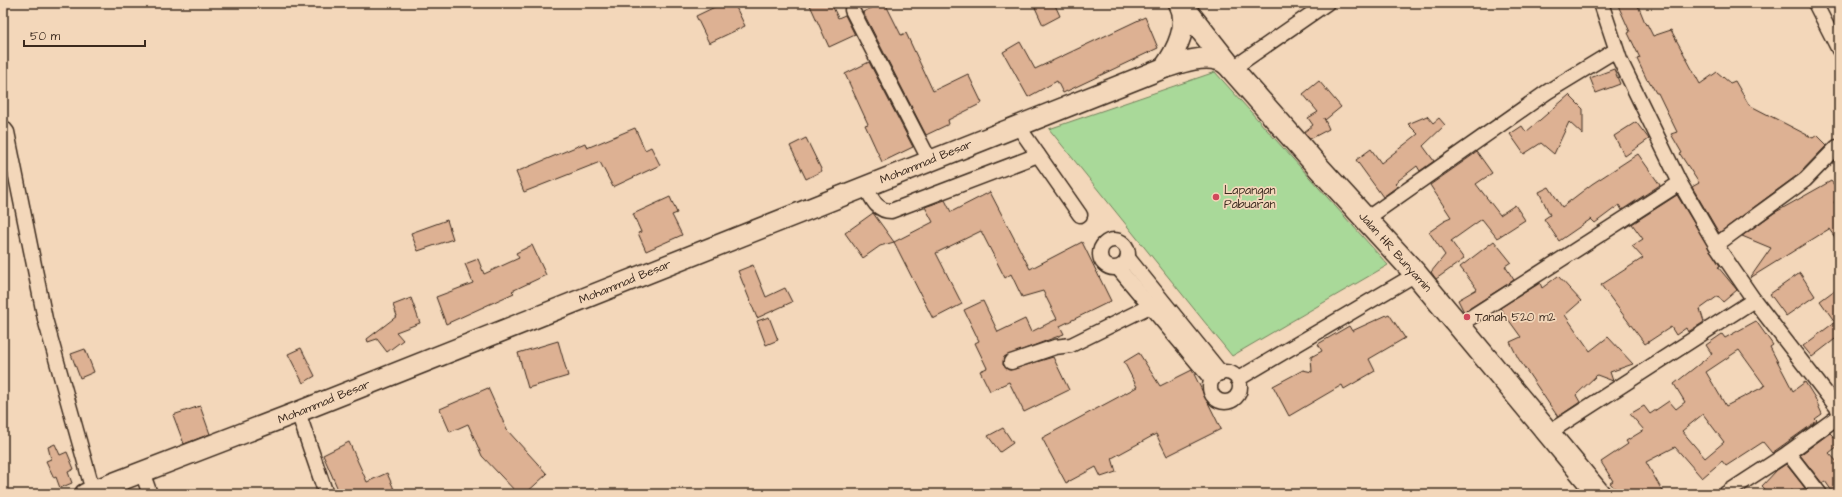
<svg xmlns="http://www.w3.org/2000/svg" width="1842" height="497" viewBox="0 0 1842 497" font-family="'Architects Daughter',sans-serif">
	<rect width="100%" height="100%" fill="#f3d7ba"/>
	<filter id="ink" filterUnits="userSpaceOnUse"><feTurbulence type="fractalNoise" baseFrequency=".025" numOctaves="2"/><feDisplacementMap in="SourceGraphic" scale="8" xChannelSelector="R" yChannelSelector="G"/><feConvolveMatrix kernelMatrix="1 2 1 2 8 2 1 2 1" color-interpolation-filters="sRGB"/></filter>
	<g filter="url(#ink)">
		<path fill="#a9d999" stroke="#72825c" d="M 1215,72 L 1388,265 L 1232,356 L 1049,129 Z"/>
		<g fill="#ddb193" stroke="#3b2a1e" fill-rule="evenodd">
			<path d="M 723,3 L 734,3 L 745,26 L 709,43 L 696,16 Z"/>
			<path d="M 809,3 L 831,3 L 838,18 L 845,15 L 855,35 L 829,47 Z"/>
			<path d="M 882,3 L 885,3 L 901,35 L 906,33 L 933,91 L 968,74 L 982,103 L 948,120 L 949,124 L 926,135 L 863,12 Z"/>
			<path d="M 1033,3 L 1054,3 L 1060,16 L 1043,25 Z"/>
			<path d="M 1617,3 L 1637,3 L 1646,25 L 1647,24 L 1653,36 L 1671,30 L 1700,84 L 1717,72 L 1730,83 L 1735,81 L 1749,105 L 1813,138 L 1817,135 L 1827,145 L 1799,174 L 1719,233 L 1692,187 L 1699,183 L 1680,154 L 1682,153 L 1671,134 L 1677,132 L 1658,93 L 1656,93 L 1648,79 L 1647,80 L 1637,59 L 1640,58 L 1628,33 L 1630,32 Z"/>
			<path d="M 1145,17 L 1158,48 L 1063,93 L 1057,81 L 1028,97 L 1003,52 L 1020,42 L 1035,69 Z"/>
			<path d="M 869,62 L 913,147 L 882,162 L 865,125 L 868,124 L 845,74 Z"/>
			<path d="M 1614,69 L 1620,84 L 1596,93 L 1590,78 Z"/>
			<path d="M 1319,81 L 1341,107 L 1325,120 L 1324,118 L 1329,129 L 1310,139 L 1304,132 L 1313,125 L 1308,118 L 1318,112 L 1303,94 Z"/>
			<path d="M 1569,95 L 1583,109 L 1583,135 L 1569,122 L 1554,154 L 1541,143 L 1524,154 L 1510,134 L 1522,126 L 1526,132 Z"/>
			<path d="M 1427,116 L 1433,123 L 1439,118 L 1445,125 L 1423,146 L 1434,161 L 1420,171 L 1417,166 L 1395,183 L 1398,186 L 1383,197 L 1356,160 L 1371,149 L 1381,163 L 1418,134 L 1408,124 Z"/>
			<path d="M 1636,122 L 1649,139 L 1625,156 L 1614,136 Z"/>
			<path d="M 635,128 L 645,150 L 651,147 L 660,165 L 613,187 L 600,162 L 524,192 L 516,172 L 585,143 L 587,148 Z"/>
			<path d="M 806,138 L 822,171 L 806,179 L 790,146 Z"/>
			<path d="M 1477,152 L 1492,173 L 1476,184 L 1500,215 L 1515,205 L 1525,220 L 1497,238 L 1482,219 L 1451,241 L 1464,259 L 1436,279 L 1431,272 L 1445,255 L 1429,232 L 1445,221 L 1444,220 L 1451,217 L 1430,185 Z"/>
			<path d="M 1638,154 L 1660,185 L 1622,210 L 1619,205 L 1595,223 L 1591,219 L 1559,241 L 1544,219 L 1550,215 L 1539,192 L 1549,187 L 1562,207 L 1592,184 Z"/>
			<path d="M 1831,181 L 1839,191 L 1839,198 L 1834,202 L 1839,210 L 1839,243 L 1829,229 L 1750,278 L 1771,248 L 1742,236 L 1774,213 Z"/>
			<path d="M 990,192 L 1030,269 L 1082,242 L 1111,301 L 1060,326 L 1064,334 L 1004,357 L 1003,365 L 1010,370 L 1053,357 L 1069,390 L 1024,412 L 1009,382 L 990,391 L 980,371 L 987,368 L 975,343 L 979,341 L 964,310 L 983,301 L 998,332 L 1025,319 L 1031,332 L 1057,319 L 1043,291 L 1022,297 L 1011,274 L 1005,278 L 981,231 L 936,253 L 962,304 L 933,319 L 894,242 L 933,222 L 925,207 L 945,200 L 951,212 Z"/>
			<path d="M 1677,195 L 1720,266 L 1718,267 L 1737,290 L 1723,302 L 1718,296 L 1700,309 L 1704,322 L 1688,332 L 1686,328 L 1676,335 L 1671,327 L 1645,344 L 1601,285 L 1643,258 L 1632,246 L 1643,239 L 1632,224 Z"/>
			<path d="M 670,197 L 677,213 L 672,215 L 682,235 L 646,251 L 638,233 L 641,232 L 633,214 Z"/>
			<path d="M 873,213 L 894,242 L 880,246 L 863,258 L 845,233 Z"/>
			<path d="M 447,220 L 453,239 L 418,251 L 411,233 Z"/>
			<path d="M 1494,241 L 1511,262 L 1505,266 L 1514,280 L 1464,312 L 1458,300 L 1477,289 L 1460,267 Z"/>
			<path d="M 532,245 L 546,275 L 512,291 L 514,293 L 446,324 L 436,297 L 473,283 L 465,264 L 478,259 L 484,274 L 519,258 L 516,253 Z"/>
			<path d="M 753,265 L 766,297 L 785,288 L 792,302 L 757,318 L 738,271 Z"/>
			<path d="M 1800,273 L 1815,296 L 1786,316 L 1770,294 Z"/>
			<path d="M 1558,276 L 1581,301 L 1565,315 L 1590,351 L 1608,337 L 1633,364 L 1610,372 L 1613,381 L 1597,375 L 1576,395 L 1580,402 L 1558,417 L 1518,358 L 1510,342 L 1521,337 L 1500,308 L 1540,283 L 1542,288 Z"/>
			<path d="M 1839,287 L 1839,336 L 1812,357 L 1803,346 L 1835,322 L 1820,301 Z"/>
			<path d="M 411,298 L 420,323 L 396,332 L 403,340 L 387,352 L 377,339 L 368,342 L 367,339 L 397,316 L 393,305 Z"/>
			<path d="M 1389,314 L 1405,338 L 1369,359 L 1375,371 L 1344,389 L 1342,385 L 1289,416 L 1273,386 L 1303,370 L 1312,372 L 1311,357 L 1322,351 L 1318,344 L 1349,326 L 1352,331 Z"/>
			<path d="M 769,317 L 778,340 L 766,345 L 757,321 Z"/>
			<path d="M 1756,321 L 1773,345 L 1770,347 L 1793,391 L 1805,382 L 1815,398 L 1822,414 L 1815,419 L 1817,421 L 1772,453 L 1763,442 L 1726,466 L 1722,461 L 1702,478 L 1675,447 L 1646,462 L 1664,494 L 1620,494 L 1610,483 L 1613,481 L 1601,462 L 1628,444 L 1626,441 L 1644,430 L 1630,414 L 1644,406 L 1650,414 L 1669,401 L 1676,409 L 1685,402 L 1674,384 L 1712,354 L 1706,345 L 1722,334 L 1725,338 ZM 1739,350 L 1765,386 L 1726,406 L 1706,372 ZM 1703,414 L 1724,442 L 1705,458 L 1682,431 Z"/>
			<path d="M 558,341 L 568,376 L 528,388 L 518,353 Z"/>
			<path d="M 301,348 L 315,376 L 303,383 L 288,354 Z"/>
			<path d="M 85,349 L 94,372 L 80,378 L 71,354 Z"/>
			<path d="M 1139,353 L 1160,386 L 1192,370 L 1221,429 L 1167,456 L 1156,434 L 1112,458 L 1116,472 L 1101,477 L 1096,467 L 1066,483 L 1042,438 L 1137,387 L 1124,362 Z"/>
			<path d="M 488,388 L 507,430 L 547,474 L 525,494 L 518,494 L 482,456 L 468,424 L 450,432 L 440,409 Z"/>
			<path d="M 200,406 L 210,434 L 184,444 L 173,415 Z"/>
			<path d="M 1003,428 L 1013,443 L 1000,452 L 988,436 Z"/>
			<path d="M 1830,433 L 1839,442 L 1839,445 L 1829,453 L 1839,464 L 1839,494 L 1834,494 L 1825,481 L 1822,483 L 1800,455 Z"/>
			<path d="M 349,442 L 367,482 L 387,473 L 396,494 L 340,494 L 323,455 Z"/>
			<path d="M 55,444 L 60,455 L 67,452 L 74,469 L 68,472 L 72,483 L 60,488 L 56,477 L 54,478 L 46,461 L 51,459 L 48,447 Z"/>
			<path d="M 1786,464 L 1805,488 L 1795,493 L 1792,490 L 1786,494 L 1770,494 L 1762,486 L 1777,470 Z"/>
		</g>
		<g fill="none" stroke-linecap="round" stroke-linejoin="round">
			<defs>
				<g id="street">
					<path d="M 853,3 L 852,10 L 930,161"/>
					<path d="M 1601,3 L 1620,60 L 1680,183 L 1716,245 L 1754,300 L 1839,410"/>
					<path d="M 1815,3 L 1839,50"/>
					<path d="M 1232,69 L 1327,3"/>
					<path d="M 1018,126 L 1080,215"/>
					<path d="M 3,127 L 7,132 L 45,319 L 93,491"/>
					<path d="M 865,186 C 872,198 876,211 891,211 L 1038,155"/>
					<path d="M 1366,219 L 1547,92 L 1616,50"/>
					<circle cx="1114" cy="254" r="14"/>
					<path d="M 1716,245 L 1805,180 L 1837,147"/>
					<path d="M 1128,258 L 1221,373"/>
					<path d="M 1118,268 L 1212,380"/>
					<path d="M 1459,325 L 1680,183"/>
					<path d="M 1011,362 L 1055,347 L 1071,345 L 1150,306"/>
					<circle cx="1225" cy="387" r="15"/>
					<path d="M 1238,379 L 1416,274"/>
					<path d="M 298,412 L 326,494"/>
					<path d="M 1548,433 L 1754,300"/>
					<path d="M 1788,453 L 1820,494"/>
					<path d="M 142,472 L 150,494"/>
					<path d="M 1725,494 L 1788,453 L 1839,416"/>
				</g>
				<g id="secondary">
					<path d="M 1164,68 C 1177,50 1190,24 1179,3"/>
					<path d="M 85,494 L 298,412 L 1164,68 C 1180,63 1202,55 1218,60 C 1223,61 1228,66 1232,69"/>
				</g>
				<path id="primary" d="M 1180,3 L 1232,69 L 1320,169 L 1416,274 L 1599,494"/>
			</defs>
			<use href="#street" stroke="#3b2a1e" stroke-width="17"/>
			<use href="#secondary" stroke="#3b2a1e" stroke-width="23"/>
			<use href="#primary" stroke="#3b2a1e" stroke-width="25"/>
			<use href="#street" stroke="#f3d7ba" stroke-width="14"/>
			<use href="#secondary" stroke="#f3d7ba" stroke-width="20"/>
			<use href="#primary" stroke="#f3d7ba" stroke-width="22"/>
		</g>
	</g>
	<g fill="#d1495b" stroke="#f3d7ba" stroke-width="1.5">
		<circle cx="1216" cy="197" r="4"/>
		<circle cx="1467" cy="317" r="4"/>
	</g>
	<g text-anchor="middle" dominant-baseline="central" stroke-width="3.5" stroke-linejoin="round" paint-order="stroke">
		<g font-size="12" fill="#3b2a1e" stroke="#f3d7ba">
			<text transform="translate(926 162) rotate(-22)">Mohammad Besar</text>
			<text transform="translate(1395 252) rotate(48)">Jalan HR Bunyamin</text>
			<text transform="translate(625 282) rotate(-22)">Mohammad Besar</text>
			<text transform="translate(324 402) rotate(-22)">Mohammad Besar</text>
		</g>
		<g font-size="12" fill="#3b2a1e" stroke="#f3d7ba" text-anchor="start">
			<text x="1224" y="190">Lapangan<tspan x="1224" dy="14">Pabuaran</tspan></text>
			<text x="1475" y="317">Tanah 520 m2</text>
		</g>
	</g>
	<rect width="1842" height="497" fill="none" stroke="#f3d7ba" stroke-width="16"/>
	<rect x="8" y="8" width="1826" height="481" fill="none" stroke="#3b2a1e" stroke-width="1.5" filter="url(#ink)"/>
	<path d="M24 40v6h121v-6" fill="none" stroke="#3b2a1e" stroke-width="2"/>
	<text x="30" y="40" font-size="12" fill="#3b2a1e" stroke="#f3d7ba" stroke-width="3" paint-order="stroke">50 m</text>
</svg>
